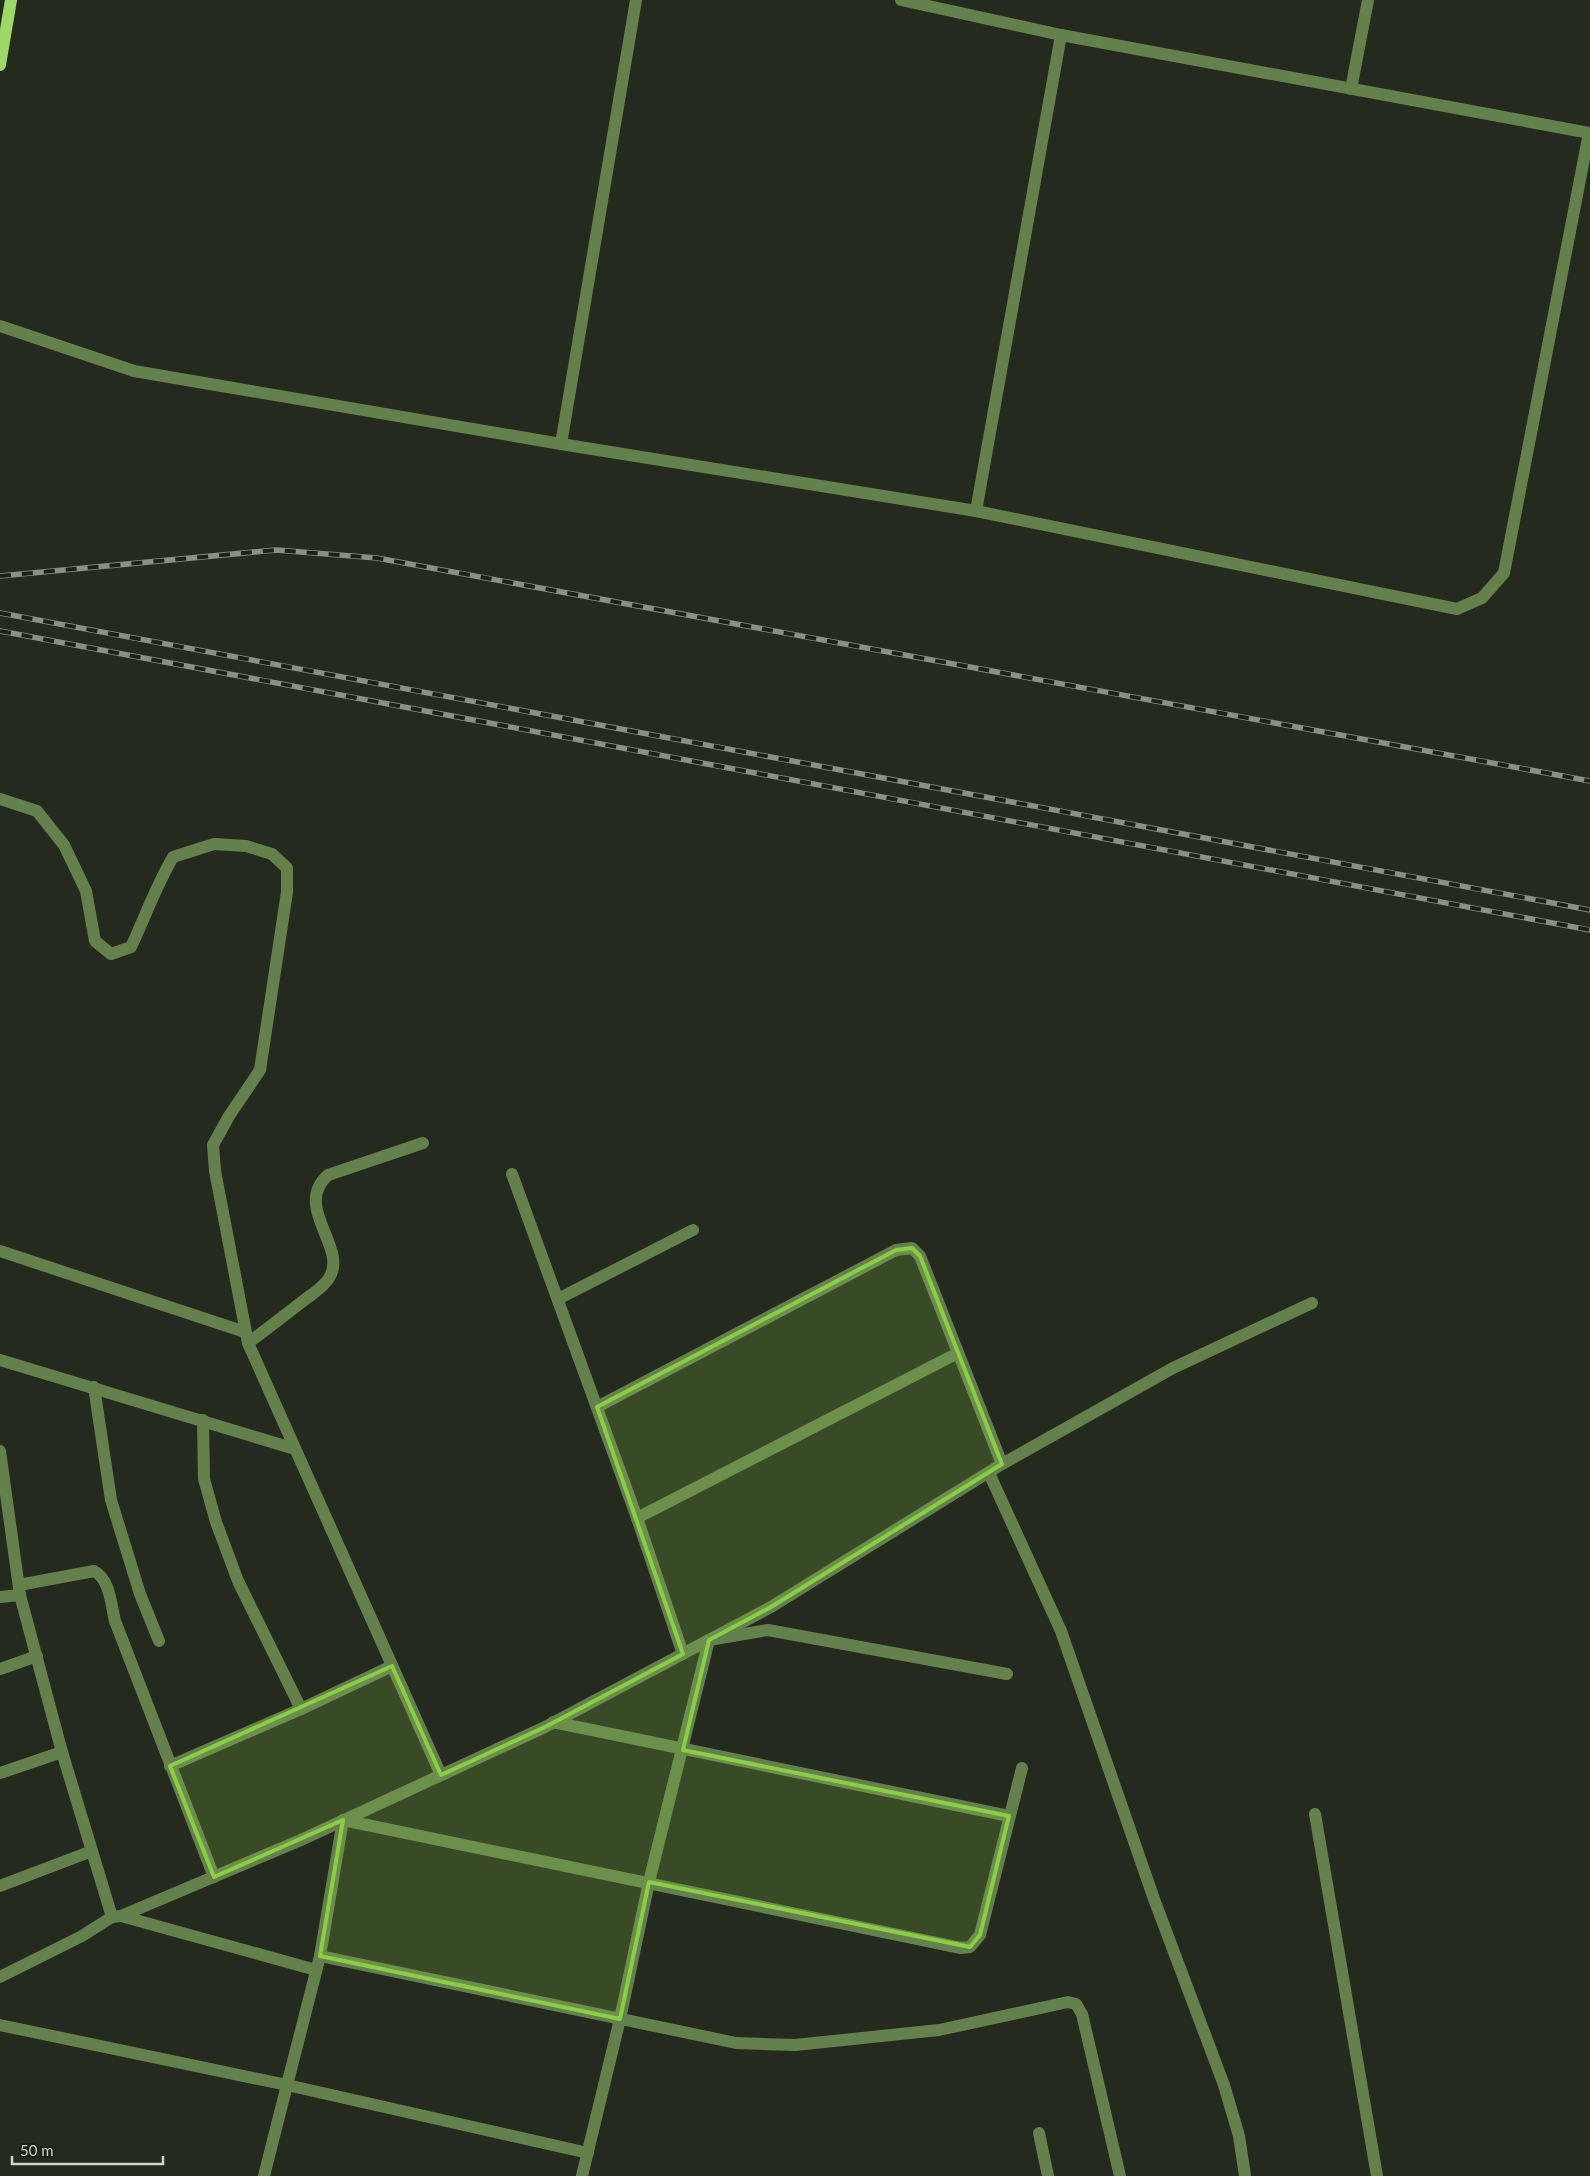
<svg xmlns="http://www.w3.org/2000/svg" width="1590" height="2176" viewBox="0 0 1590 2176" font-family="Lato,sans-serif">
	<rect width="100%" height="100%" fill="#242b1e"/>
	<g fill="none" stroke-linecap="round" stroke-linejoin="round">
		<g stroke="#64804d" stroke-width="12">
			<path d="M 901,0 L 1061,35 L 1590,133"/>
			<path d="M 1351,89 L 1368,0"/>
			<path d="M 0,326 L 134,371 L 561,444 L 976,511 L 1457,609 L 1482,598 L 1504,573 L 1589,133"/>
			<path d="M 561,444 L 636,0"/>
			<path d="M 976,511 L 1061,35"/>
			<path d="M 0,799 L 37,811 L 64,845 L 86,891 L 95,941 L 111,954 L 131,947 C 145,917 156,886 173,857 L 214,844 L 246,846 L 272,854 L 287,868 L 287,892 L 260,1070 L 229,1116 L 213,1145 L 215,1171 L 248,1343 L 441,1775"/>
			<path d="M 512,1174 L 637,1518 L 683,1654"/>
			<path d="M 0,1251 L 245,1332"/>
			<path d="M 558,1299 L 693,1230"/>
			<path d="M 248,1343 C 267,1329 285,1315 303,1301 C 312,1294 323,1288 329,1278 C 349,1248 292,1207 328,1175 L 423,1143"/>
			<path d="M 0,1360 L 295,1449"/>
			<path d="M 94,1387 L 111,1500 L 140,1594 L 159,1641"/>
			<path d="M 597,1407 L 896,1250 L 912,1248 L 920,1256 L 1002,1464"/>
			<path d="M 203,1420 L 204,1479 L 216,1522 L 238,1581 L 301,1709"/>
			<path d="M 0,1451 L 20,1595 L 62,1752 L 112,1917"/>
			<path d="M 989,1473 L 1061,1631 L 1154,1899 L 1224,2085 L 1239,2136 L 1245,2176"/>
			<path d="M 637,1518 L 958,1353"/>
			<path d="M 19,1585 L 94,1571 C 110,1579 111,1605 115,1621 L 214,1877"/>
			<path d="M 0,1597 L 20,1595"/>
			<path d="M 0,1669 L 37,1656"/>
			<path d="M 553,1722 L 1009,1816"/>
			<path d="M 170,1766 L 301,1709 L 392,1666"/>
			<path d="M 0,1773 L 62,1752"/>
			<path d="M 1315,1814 L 1377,2176"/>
			<path d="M 0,1886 L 92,1851"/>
			<path d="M 121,1916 L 316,1970"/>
			<path d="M 320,1956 L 343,1820 L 961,1948 L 970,1947 L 980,1935 L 1022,1768"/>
			<path d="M 0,1977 L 82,1936 L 112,1917 L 121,1916 L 301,1840 L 545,1727 L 771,1607 L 1002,1464 L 1173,1368 L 1312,1303"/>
			<path d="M 0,2025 L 287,2085 L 264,2176"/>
			<path d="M 1039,2133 L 1048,2176"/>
			<path d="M 588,2153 L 287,2085 L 320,1956 L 736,2043 L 795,2045 L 939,2030 L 1068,2002 L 1076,2004 L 1082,2014 L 1120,2176"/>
			<path d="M 582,2176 L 620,2019 L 649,1882 L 709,1640 L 768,1630 L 1007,1674"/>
		</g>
		<path stroke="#9ed869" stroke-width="12" d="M 0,65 L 11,0"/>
		<defs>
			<g id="rail">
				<path d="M 0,576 L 276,550 L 377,558 L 1590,781"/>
				<path d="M 0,613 L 1590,910"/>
				<path d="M 0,631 L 1590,930"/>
			</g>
		</defs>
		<use href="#rail" stroke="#8a9086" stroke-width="5.5"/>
		<use href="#rail" stroke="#1b2215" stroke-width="4" stroke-dasharray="11" stroke-linecap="butt"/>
	</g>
	<path fill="#8bce46" fill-opacity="0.2" stroke="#8bce46" stroke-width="4" stroke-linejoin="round" d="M 912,1248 L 920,1256 L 1002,1464 L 771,1607 L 709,1640 L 683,1750 L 1009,1816 L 980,1935 L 970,1947 L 649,1882 L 620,2019 L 320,1956 L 343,1820 L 214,1877 L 170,1766 L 392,1666 L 441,1775 L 545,1727 L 683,1654 L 597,1407 L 896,1250 Z"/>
	<path d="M12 2156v8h151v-8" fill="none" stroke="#cfd4cc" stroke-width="2.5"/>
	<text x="20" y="2156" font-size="15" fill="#cfd4cc" stroke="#1b2215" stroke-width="4" paint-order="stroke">50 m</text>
</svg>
